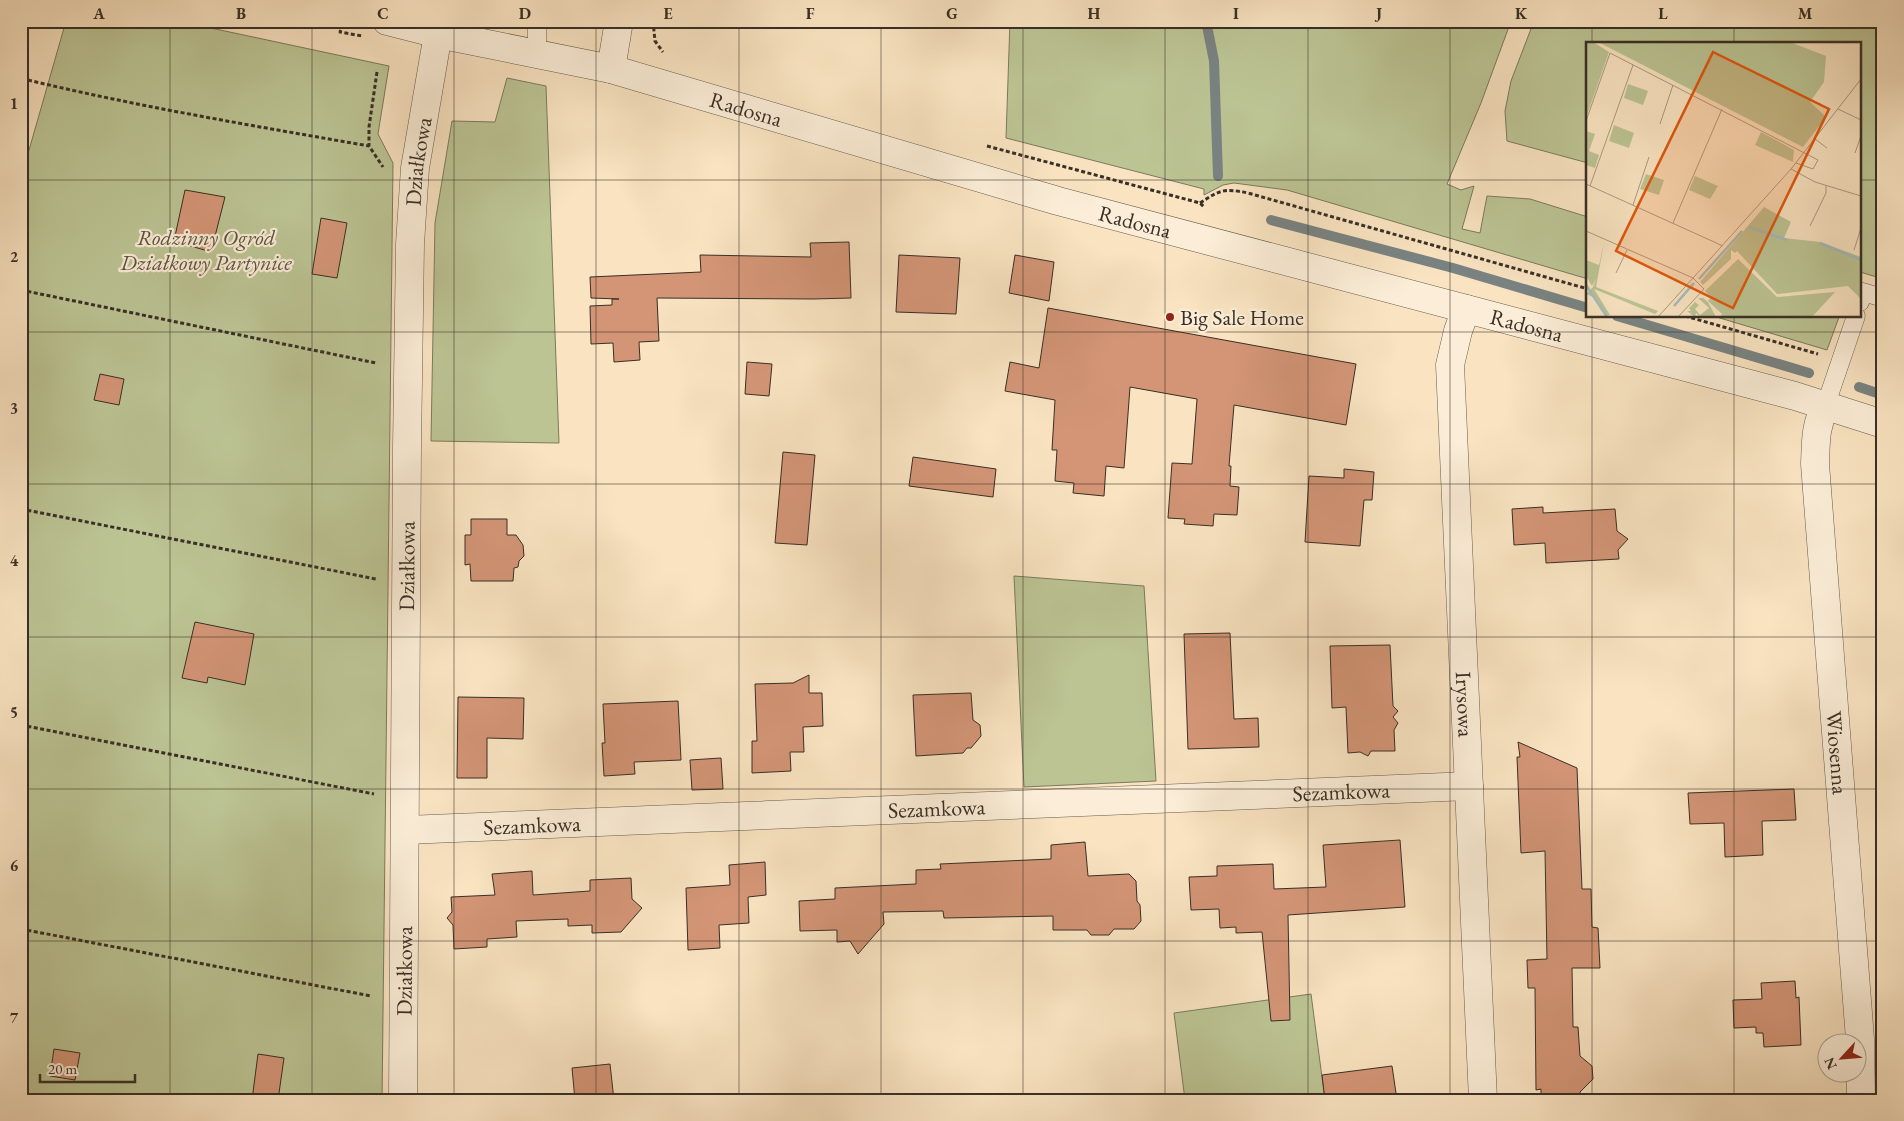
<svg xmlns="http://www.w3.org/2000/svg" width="1904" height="1121" viewBox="0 0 1904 1121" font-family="'EB Garamond',serif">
	<rect width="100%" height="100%" fill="#f9e3c1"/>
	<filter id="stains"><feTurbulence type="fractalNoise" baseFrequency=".004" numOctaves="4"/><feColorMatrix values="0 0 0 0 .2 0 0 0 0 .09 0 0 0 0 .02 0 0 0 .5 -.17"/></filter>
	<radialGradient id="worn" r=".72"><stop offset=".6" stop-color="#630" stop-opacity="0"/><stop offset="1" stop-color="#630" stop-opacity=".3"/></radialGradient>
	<g fill="#bcc494" stroke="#7a7a5d">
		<path d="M 66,21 L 178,21 L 389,66 L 378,134 L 393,163 L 382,1100 L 21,1100 L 21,178 Z"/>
		<path d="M 1010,21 L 1511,21 L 1481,103 L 1447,184 L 1461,190 L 1474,186 L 1462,229 L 1480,233 L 1487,196 L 1530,199 L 1588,217 L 1588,279 L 1287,190 L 1234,183 L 1223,185 L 1204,195 L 1204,189 L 1006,138 Z"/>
		<path d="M 1534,21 L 1883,21 L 1883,268 L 1880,278 L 1860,272 L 1860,44 L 1588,44 L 1588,163 L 1507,141 L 1505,111 L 1511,81 Z"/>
		<path d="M 507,78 L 546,86 L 559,443 L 431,441 L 435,223 L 452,121 L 495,122 Z"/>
		<path d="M 1713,316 L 1839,316 L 1839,317 L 1827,350 Z"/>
		<path d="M 1014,576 L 1144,586 L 1156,781 L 1024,787 Z"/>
		<path d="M 1311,994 L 1325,1100 L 1185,1100 L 1174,1013 Z"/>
	</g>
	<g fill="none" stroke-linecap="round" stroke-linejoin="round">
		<g stroke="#798382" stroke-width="10">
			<path d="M 1206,21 L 1214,61 L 1218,176"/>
			<path d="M 1271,220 L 1453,268 L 1588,308"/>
			<path d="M 1617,316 L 1809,373"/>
			<path d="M 1859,387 L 1883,395"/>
		</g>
	</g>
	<g fill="#d39576" stroke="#392f26">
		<path d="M 185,190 L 225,197 L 211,252 L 174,241 Z"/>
		<path d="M 321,218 L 347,223 L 337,278 L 312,274 Z"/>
		<path d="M 849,242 L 851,298 L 813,299 L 657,298 L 659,341 L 639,342 L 640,360 L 614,362 L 613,343 L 591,344 L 590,306 L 612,305 L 612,299 L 619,299 L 591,298 L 590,277 L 701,272 L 700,255 L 811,257 L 810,243 Z"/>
		<path d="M 899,255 L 960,258 L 956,314 L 896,312 Z"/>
		<path d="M 1015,255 L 1054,262 L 1049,301 L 1009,293 Z"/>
		<path d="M 1048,308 L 1356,364 L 1346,425 L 1234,405 L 1229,466 L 1231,466 L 1230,486 L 1239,487 L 1237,515 L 1214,514 L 1213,526 L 1184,524 L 1185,519 L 1168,518 L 1172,463 L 1192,464 L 1197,399 L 1130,387 L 1124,468 L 1106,466 L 1104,496 L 1073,493 L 1074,483 L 1055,481 L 1057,450 L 1052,450 L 1055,400 L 1005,391 L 1010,362 L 1039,368 Z"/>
		<path d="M 747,362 L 772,364 L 769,396 L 745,394 Z"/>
		<path d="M 100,374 L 124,379 L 119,405 L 94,400 Z"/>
		<path d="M 783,452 L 815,455 L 807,545 L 775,543 Z"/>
		<path d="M 913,457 L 996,469 L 993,497 L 909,486 Z"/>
		<path d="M 1344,469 L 1374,472 L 1372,500 L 1364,500 L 1360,546 L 1305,542 L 1309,476 L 1344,478 Z"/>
		<path d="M 1543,507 L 1543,513 L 1615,509 L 1617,531 L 1628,539 L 1618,550 L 1619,559 L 1546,563 L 1545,543 L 1514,545 L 1512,509 Z"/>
		<path d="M 471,519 L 507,519 L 507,535 L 516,535 L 523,545 L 524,556 L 519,561 L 518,567 L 514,568 L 513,581 L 471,581 L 470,564 L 465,565 L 465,535 L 471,535 Z"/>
		<path d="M 195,622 L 254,634 L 245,685 L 208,677 L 207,683 L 182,678 Z"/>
		<path d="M 1230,633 L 1234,719 L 1258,718 L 1259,747 L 1188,749 L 1184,634 Z"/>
		<path d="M 1390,645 L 1393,706 L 1398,711 L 1393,717 L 1398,723 L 1394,730 L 1395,751 L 1371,751 L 1368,756 L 1360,752 L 1348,753 L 1346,707 L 1332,708 L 1330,646 Z"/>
		<path d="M 809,675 L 809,693 L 822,693 L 823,726 L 803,727 L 804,752 L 790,752 L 791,771 L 752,773 L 752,741 L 757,741 L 755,684 L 793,683 Z"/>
		<path d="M 971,693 L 973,720 L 980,725 L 981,736 L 971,748 L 967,748 L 963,753 L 916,756 L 913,695 Z"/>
		<path d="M 458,697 L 524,698 L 523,739 L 487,738 L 487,778 L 457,778 Z"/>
		<path d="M 678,701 L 681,760 L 634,762 L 635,774 L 604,776 L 602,743 L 605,743 L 603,704 Z"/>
		<path d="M 1518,742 L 1577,768 L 1582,889 L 1591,889 L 1592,927 L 1598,928 L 1600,968 L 1572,968 L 1573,1027 L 1578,1027 L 1580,1056 L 1592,1066 L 1593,1079 L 1580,1092 L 1580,1100 L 1541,1100 L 1541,1089 L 1536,1090 L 1535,988 L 1528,988 L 1527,960 L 1547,959 L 1545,851 L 1521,853 L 1517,757 L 1520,757 Z"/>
		<path d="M 721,758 L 723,789 L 692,790 L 690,760 Z"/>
		<path d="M 1794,789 L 1796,820 L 1762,821 L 1763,855 L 1725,857 L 1724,823 L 1690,824 L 1688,793 Z"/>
		<path d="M 1400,840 L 1405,907 L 1288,915 L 1290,1020 L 1271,1021 L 1262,932 L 1236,933 L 1236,927 L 1220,928 L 1219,909 L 1191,910 L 1189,877 L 1217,876 L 1217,866 L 1273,864 L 1274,889 L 1326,887 L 1323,845 Z"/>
		<path d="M 1085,842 L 1088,876 L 1129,874 L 1136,881 L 1137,901 L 1140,905 L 1141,921 L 1134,929 L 1114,929 L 1109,935 L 1091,935 L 1087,930 L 1053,930 L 1053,916 L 944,918 L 943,911 L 883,912 L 884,924 L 858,954 L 850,941 L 837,942 L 837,930 L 800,931 L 799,901 L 835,899 L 835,888 L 916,884 L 916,870 L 941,869 L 940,864 L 1051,859 L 1051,845 Z"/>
		<path d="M 765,862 L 766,895 L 748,897 L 749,923 L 719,925 L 720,948 L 688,950 L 686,888 L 730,885 L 729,865 Z"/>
		<path d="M 532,871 L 533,895 L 590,891 L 590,880 L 631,878 L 632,899 L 642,908 L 621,932 L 592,933 L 592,925 L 568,926 L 568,919 L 516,921 L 517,937 L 487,939 L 487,947 L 454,949 L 453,925 L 447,918 L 452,912 L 451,897 L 495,895 L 492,874 Z"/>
		<path d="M 1795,981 L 1796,998 L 1799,997 L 1801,1045 L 1764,1047 L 1763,1033 L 1756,1033 L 1756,1027 L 1734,1028 L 1733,1000 L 1762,999 L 1761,983 Z"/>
		<path d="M 54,1049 L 80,1053 L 75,1080 L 50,1076 Z"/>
		<path d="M 258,1054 L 284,1058 L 278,1100 L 252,1100 Z"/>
		<path d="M 610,1064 L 614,1100 L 575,1100 L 572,1068 Z"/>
		<path d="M 1392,1066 L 1397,1100 L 1325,1100 L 1322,1075 Z"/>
	</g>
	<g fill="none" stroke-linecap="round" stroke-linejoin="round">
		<defs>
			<g id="service">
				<path d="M 537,21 L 537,53"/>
				<path d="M 1860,302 L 1863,292 L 1883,298"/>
				<path d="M 1825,407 L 1856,316"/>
			</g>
			<g id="minor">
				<path id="s1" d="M 1466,309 L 1458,331 L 1450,365 L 1483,1100"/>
				<path id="s2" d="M 1825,407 C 1815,427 1816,441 1815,464 L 1860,1039 L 1861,1100"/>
				<path id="s3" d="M 406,830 L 1469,786"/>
				<path id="s4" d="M 403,1100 L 407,448 L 410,244 L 415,168 L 438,34"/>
			</g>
			<g id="tertiary">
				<path id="s5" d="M 387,21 L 438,34 L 611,69 L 1058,201 L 1795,396 L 1883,424"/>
				<path d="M 611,69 L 619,21"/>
			</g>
		</defs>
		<use href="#service" stroke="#695c4d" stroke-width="19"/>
		<use href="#minor" stroke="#695c4d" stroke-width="29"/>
		<use href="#tertiary" stroke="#695c4d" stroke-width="29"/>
		<g stroke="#392f26" stroke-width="3" stroke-dasharray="4 2.5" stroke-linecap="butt">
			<path d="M 653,21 L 655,41 L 663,52"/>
			<path d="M 343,24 L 340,32 L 362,36"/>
			<path d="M 377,72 L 369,127 L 369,146 L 383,167"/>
			<path d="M 28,80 C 140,107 255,126 369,146"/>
			<path d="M 987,146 L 1200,203 L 1204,207"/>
			<path d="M 1200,203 C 1220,190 1224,188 1248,193 L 1588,289"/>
			<path d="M 21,290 L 376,363"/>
			<path d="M 1685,316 L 1818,354"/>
			<path d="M 21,509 L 376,579"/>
			<path d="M 21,725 L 374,794"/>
			<path d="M 21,929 L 371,996"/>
		</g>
		<use href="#service" stroke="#fbedd7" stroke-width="18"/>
		<use href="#minor" stroke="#fbedd7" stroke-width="28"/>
		<use href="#tertiary" stroke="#fbedd7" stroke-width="28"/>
	</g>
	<path fill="none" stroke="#392f26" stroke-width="1" stroke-opacity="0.55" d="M 170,21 L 170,1100M 312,21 L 312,1100M 454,21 L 454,1100M 596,21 L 596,1100M 739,21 L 739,1100M 881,21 L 881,1100M 1023,21 L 1023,1100M 1165,21 L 1165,1100M 1308,21 L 1308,1100M 1450,21 L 1450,1100M 1592,21 L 1592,44M 1734,21 L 1734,44M 21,180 L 1588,180M 1860,180 L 1883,180M 1592,316 L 1592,1100M 1734,316 L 1734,1100M 21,332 L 1883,332M 21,484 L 1883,484M 21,637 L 1883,637M 21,789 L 1883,789M 21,941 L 1883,941"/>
	<circle fill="#8f2418" stroke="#fbedd7" stroke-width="2" cx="1170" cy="317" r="5"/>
	<g text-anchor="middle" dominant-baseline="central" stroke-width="4.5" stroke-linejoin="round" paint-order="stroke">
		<g font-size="22" fill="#392f26" stroke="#fbedd7">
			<text stroke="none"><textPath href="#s5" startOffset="370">Radosna</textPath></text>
			<text stroke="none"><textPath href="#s4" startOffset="939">Działkowa</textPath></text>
			<text stroke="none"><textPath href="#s5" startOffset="775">Radosna</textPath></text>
			<text stroke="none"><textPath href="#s5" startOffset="1180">Radosna</textPath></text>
			<text stroke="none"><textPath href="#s4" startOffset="534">Działkowa</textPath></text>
			<text stroke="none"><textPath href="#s1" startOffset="398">Irysowa</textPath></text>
			<text stroke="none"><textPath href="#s2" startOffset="348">Wiosenna</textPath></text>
			<text stroke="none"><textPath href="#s3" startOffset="936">Sezamkowa</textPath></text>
			<text stroke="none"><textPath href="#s3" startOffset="531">Sezamkowa</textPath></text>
			<text stroke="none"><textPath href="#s3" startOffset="126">Sezamkowa</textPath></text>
			<text stroke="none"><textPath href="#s4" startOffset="129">Działkowa</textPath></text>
		</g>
		<g font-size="22" font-style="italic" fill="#5a5442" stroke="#fbedd7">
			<text x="206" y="237">Rodzinny Ogród<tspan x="206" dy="25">Działkowy Partynice</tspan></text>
		</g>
		<g font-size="22" fill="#392f26" stroke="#fbedd7" text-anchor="start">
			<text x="1180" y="317">Big Sale Home</text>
		</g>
	</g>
	<g transform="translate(1586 42)">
		<rect width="275" height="275" fill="#f9e3c1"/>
		<path d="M 0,0 L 7,0 L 23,10 L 0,76 ZM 12,0 L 204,0 L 240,14 L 238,40 L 224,60 L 240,75 L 217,105 ZM 42,42 L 62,49 L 57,63 L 38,56 ZM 28,83 L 48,91 L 43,106 L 23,99 ZM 0,89 L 9,92 L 3,109 L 13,113 L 9,126 L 0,123 ZM 175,90 L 208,108 L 207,120 L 169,103 ZM 60,132 L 78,138 L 73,153 L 54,147 ZM 109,134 L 132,144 L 124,157 L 103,148 ZM 178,165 L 205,180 L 198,196 L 234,200 L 275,215 L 275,257 L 262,244 L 191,252 L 151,209 L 149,211 L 145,208 L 145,217 L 117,243 L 114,240 ZM 18,201 L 10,245 L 72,269 L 69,272 L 8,247 L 24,273 L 20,273 L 7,255 L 0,252 L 0,240 L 1,251 L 7,245 L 10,237 L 6,244 L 0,234 L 0,218 L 13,223 ZM 152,217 L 191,255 L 249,250 L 226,275 L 134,275 L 136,272 L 122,259 L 125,255 L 119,249 ZM 115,254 L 122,260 L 130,275 L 114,275 L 110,271 L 109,275 L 101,269 L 105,269 L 103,266 L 109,260 L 113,263 L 109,267 L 114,273 L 123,266 L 112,256 L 117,256 Z" fill="#bcc494"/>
		<path fill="none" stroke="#a4bbbf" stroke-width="2.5" d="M 163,185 L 201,198M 234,201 L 275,218M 113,237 L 156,189M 0,243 L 21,275M 88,264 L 108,241"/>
		<path fill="none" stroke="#ac9b83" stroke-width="1" d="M 252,67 L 275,78M 0,79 L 24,11 L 232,118 L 227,127 L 210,121M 74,82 L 87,43M 229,97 L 241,106M 269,111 L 275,94M 205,127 L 229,140 L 275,154M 0,142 L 137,204M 4,144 L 47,23M 47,163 L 63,115M 87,181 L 136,67M 224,184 L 240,151 L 240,143M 0,189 L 107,236 L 118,247 L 92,275M 268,208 L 275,186M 30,231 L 41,208M 72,275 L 205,127 L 275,37"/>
		<path fill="#df570d" fill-opacity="0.15" stroke="#df570d" stroke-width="2.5" d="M 127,10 L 243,67 L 147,266 L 30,209 Z"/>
		<rect width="275" height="275" fill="none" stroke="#392f26" stroke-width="2.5"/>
	</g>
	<rect width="1904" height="1121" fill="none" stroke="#f9e3c1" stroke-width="55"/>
	<g transform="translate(1842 1058) rotate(244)"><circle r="24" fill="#fbedd7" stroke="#ada190"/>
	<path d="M0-4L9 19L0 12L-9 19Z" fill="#8f2418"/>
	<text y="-8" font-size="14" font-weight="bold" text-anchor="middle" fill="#392f26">N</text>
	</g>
	<path d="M40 1074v8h95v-8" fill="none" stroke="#392f26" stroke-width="2.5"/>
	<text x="48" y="1074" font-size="15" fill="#392f26" stroke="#fbedd7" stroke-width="4" paint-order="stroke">20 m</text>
	<rect x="28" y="28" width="1848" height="1066" fill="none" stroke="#392f26" stroke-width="2"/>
	<g font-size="16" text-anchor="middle" font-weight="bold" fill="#392f26">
		<text x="99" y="19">A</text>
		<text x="241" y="19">B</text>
		<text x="383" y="19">C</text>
		<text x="525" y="19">D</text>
		<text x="668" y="19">E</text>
		<text x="810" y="19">F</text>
		<text x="952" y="19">G</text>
		<text x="1094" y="19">H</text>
		<text x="1236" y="19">I</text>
		<text x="1379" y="19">J</text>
		<text x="1521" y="19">K</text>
		<text x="1663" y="19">L</text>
		<text x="1805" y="19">M</text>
		<text x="14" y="109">1</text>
		<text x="14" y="262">2</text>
		<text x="14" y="414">3</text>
		<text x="14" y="566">4</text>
		<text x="14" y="718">5</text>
		<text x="14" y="871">6</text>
		<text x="14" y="1023">7</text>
	</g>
	<rect width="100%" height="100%" filter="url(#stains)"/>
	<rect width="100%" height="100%" fill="url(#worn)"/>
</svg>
